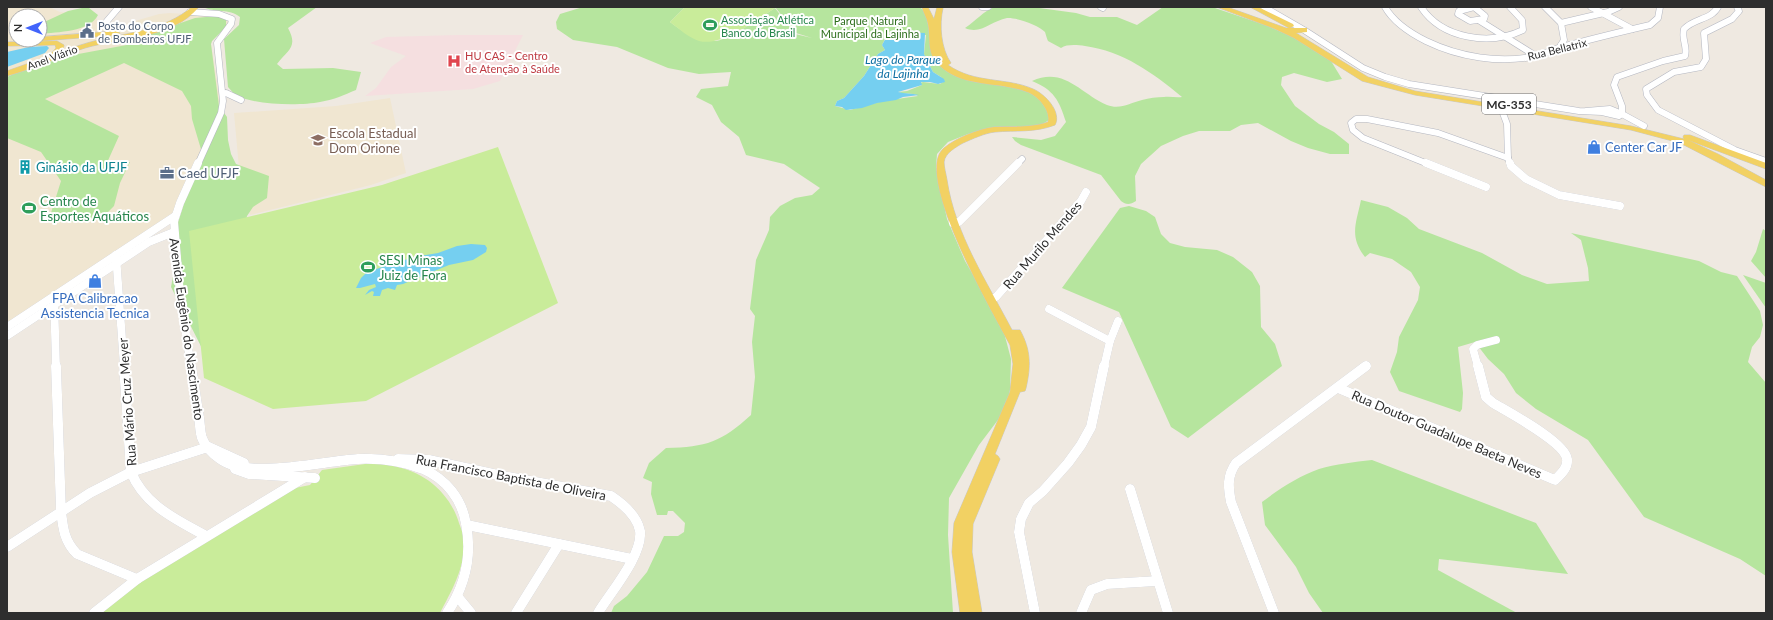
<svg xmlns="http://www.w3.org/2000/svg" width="1773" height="620" viewBox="0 0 1773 620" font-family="Lato,sans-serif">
	<rect width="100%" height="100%" fill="#efe9e1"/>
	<g fill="#f0e6d1" fill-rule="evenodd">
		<path d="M 7,7 L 49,7 L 60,12 L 92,15 L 97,19 L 98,24 L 125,24 L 159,14 L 170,13 L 217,16 L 226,19 L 228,22 L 228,24 L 212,41 L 211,44 L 221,105 L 174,214 L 7,326 ZM 16,16 L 40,16 L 40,40 L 16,40 Z"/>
		<path d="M 390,98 L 406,173 L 371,185 L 250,215 L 239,168 L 234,113 L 336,106 Z"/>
	</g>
	<path fill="#f5dfe0" d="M 457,35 L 523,35 L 500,81 L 473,89 L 365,96 L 376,88 L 391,67 L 406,56 L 370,43 L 386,37 Z"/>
	<g fill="#b6e59e" fill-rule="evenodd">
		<path d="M 203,7 L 317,7 L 288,28 C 298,47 289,49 277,64 L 283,69 L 333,68 L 361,72 L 356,90 C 344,95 333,100 320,102 C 300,106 256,105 237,96 C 234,94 231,90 228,87 L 224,39 L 239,25 L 240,17 C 229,8 215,13 203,7 Z"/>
		<path d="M 583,7 L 685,7 L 670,22 C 683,32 698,42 715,41 C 729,40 762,16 775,8 L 795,34 L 812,38 L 796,33 L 775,7 L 920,7 L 926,13 L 933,53 L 966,80 L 1021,89 C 1036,94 1049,104 1049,120 L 1038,127 L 993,128 L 968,134 L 948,142 L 937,154 L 936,167 L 947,219 L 965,261 L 1002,325 L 1011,359 L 1010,390 L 1007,408 L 979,445 L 949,498 L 948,535 L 953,613 L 611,613 L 614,606 L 627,596 L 647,572 L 664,536 L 678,536 L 684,532 L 685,523 L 673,511 L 668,511 L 667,515 L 657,515 L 651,494 L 652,482 L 643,478 L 649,463 L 666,448 C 707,447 721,442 751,415 L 755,377 L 752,342 L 755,316 L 750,309 L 756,260 L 769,230 L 770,217 L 780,206 L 795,198 L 812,195 L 820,188 L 784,164 L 746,155 L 739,137 L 721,122 L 712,105 L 696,97 L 701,89 L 728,86 L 731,72 L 699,74 L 668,68 L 617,47 L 573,40 L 557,29 L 556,22 L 560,14 ZM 926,35 L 924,54 L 933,72 L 941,77 L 943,82 L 940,84 L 923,82 L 920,83 L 922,85 L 907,91 L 898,92 C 904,95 912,92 918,96 L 883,101 L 850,110 L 835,106 L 837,101 L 844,98 L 864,76 L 878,54 L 885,50 L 882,45 L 885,39 Z"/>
		<path d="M 995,7 L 1032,7 L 1076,13 L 1090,17 L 1117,17 L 1137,25 L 1163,7 L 1212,7 L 1268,26 L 1295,38 L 1331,61 L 1342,79 L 1327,82 L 1294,73 L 1282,77 L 1281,85 L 1295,106 L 1319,124 L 1334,132 L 1349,144 L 1349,154 L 1330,154 L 1308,148 L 1291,141 L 1258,123 L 1241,125 L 1230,131 L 1199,131 L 1183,136 L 1161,146 L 1141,164 L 1135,176 L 1136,201 C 1130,205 1126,205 1121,201 L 1101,175 L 1021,145 L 1015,141 L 1012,137 L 1041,140 L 1055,136 L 1066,122 C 1059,100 1054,90 1032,81 C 1064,66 1081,94 1107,105 C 1120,110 1130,103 1142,100 C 1149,98 1157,97 1164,97 C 1170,96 1176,98 1182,97 C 1153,73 1123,51 1085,46 C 1077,45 1067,44 1061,48 L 1048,41 C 1047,39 1046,35 1045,32 C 1039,25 1015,17 1007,18 C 991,21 981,35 965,28 C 976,21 983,11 995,7 Z"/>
		<path d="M 82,8 L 89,8 L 98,15 C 90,32 57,32 40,34 L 40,24 L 68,11 Z"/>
		<path d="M 217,16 L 226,19 L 226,27 L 212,41 L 211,44 L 219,106 L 227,117 L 228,140 L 231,154 L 236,164 L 269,176 L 267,198 L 253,207 L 247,216 L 214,372 L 171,287 L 177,256 L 176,229 L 187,194 L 203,156 L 192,119 L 191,106 L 182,91 L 124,63 L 45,99 L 119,136 L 106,165 L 130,162 L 120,183 L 114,206 L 103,217 L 82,222 L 60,222 L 50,216 L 61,181 L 41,152 L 7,138 L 7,77 L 22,70 L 73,55 L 132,44 L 152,33 L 195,18 Z"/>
		<path d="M 1361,200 L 1388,207 L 1407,218 L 1419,229 L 1482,253 L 1522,275 L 1547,284 L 1589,281 L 1588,268 L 1581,240 L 1571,233 L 1699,261 L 1721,272 L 1737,276 L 1760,311 L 1763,325 L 1760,337 L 1752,347 L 1748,362 L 1766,383 L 1766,576 L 1740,559 L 1644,517 L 1588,440 L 1536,409 L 1516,393 L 1504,374 L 1488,359 L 1475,342 L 1458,347 L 1463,393 L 1462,409 L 1460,412 L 1399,391 L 1390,372 L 1397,352 L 1399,337 L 1418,300 L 1420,287 L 1411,272 L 1392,259 L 1370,253 L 1365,257 C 1349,236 1356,224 1361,200 Z"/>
		<path d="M 1129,206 L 1146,211 L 1155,217 L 1161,234 L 1170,243 L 1185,247 L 1217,250 L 1233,257 L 1252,272 L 1260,286 L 1261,327 L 1275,344 L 1282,366 L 1188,438 L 1171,427 L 1119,312 L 1062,288 L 1120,208 Z"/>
		<path d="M 1763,229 L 1766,231 L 1766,278 L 1751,261 L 1756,252 Z"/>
		<path d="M 1743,275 L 1766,283 L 1766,308 Z"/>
		<path d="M 1372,460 L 1536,523 L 1568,574 L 1439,559 L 1438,570 L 1517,613 L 1323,613 L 1309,593 L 1296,567 L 1265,525 L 1262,502 C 1279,489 1299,476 1319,469 C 1336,464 1354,462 1372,460 Z"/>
	</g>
	<g fill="#c9ec9a">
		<path d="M 685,7 L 775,7 L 775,8 C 756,20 722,47 699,41 C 689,38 678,28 670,22 Z"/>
		<path d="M 498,147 L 558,303 L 366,401 L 273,409 L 204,378 L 189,231 L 382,185 Z"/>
		<path d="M 365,464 C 374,464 384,464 393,466 C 424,471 450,493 459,523 C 461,529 464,535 464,541 C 466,566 451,592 440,613 L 101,613 L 132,585 L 290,489 L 310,485 L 322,470 Z"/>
	</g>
	<g fill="#75cff0">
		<path d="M 905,32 L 925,33 L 924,54 L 933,72 L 944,79 L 945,82 L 938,84 L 930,82 L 921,82 L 922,85 L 898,92 C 905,94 911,93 919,95 L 903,97 L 896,100 L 877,103 L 862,108 L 846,110 L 842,107 L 835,106 L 837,101 L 844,98 L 864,76 L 878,54 L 885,50 L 882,45 L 887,36 Z"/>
		<path d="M 47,46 L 49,48 L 45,53 L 7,67 L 7,52 L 29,47 Z"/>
		<path d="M 471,244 L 485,245 L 487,248 L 486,252 L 473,260 L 449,265 L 403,284 L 397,285 L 395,290 L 388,288 L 382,290 L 380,296 L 373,296 L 374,292 L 372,291 L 365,295 L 369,290 L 376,287 L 375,284 L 360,288 L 356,288 L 361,278 L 367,272 L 414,257 L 438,253 L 457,246 Z"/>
	</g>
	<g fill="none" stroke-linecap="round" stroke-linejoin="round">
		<defs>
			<g id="minor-far2">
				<path d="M 982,7 L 988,7"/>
				<path d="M 1101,7 L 1103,8"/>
				<path d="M 1264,7 L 1304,30 L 1363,68 L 1385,77 L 1409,84 L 1579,111 L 1602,112 L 1619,116 L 1622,114 L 1610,109 L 1586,111"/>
				<path d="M 1385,7 C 1394,23 1410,33 1426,41 C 1459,57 1500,64 1536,56 C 1545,54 1553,49 1562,47 C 1591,39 1620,32 1650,25 L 1658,18 L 1660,7"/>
				<path d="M 1421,7 C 1442,39 1490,46 1523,30 L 1522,20 L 1510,7"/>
				<path d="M 1474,7 L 1485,16 L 1484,19 L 1470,21 L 1458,14 L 1459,11 Z"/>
				<path d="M 1545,7 L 1561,23 L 1564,40 L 1559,48"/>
				<path d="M 1591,7 L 1632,29"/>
				<path d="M 1737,7 L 1739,11 L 1732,19 L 1704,33 L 1706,59 L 1701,67 L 1674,72 L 1646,89 L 1647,95 L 1658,110 L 1735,150 L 1766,161"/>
				<path d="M 190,12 L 219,14 L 232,19 L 231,24 L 217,43 L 223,101 L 221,113 L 198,164"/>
				<path d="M 107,21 L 119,7"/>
				<path d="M 1480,21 L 1536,56"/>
				<path d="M 1561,23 L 1608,12 L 1619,7"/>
				<path d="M 226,93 L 241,100"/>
				<path d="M 1501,108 L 1507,124 L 1508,158 L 1510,164"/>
				<path d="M 1622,113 L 1622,106 L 1614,85 L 1617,77 L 1663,61 L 1685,56 C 1688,47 1681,39 1684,29 C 1694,18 1711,20 1718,7"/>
				<path d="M 1622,114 L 1644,126"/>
				<path d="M 1017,164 L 1022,159"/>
				<path d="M 1428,164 L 1363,138 L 1353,130 L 1351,123 L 1356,119 L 1367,119 L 1438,133 L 1508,158"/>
			</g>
			<g id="minor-far1">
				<path d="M 1426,163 L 1486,187"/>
				<path d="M 1510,163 L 1511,166 L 1526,179 L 1559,195 L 1620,206"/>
				<path d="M 953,223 L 959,222 L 1018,163"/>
				<path d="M 116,255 L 124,367"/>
				<path d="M 54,296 L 56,367"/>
				<path d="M 991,299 L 996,297 L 1081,201 L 1086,192"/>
				<path d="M 1049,309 L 1110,341 L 1104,367"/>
				<path d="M 7,327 L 175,216"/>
				<path d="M 7,336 L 149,242 L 174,232"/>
				<path d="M 1110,341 L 1118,321"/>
				<path d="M 191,367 L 180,295 L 174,221 L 180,203 L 198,163"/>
				<path d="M 1364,367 L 1366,366"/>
				<path d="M 1478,367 L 1473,349 L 1477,345 L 1496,340"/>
			</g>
			<g id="minor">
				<path d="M 56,366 L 61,511 C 63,528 64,541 77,554 L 137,579"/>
				<path d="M 124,366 L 131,472 C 145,506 176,519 206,536"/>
				<path d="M 191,366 C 194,383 196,400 199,417 C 200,424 200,432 202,438 C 205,446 213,454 220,459 C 249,480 322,461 358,459 C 380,458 402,461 423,469 C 446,479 462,499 466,524 C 472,555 465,586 447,613"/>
				<path d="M 1338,388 L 1555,480 C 1561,474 1568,468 1567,459 C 1565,442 1508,412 1493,403 L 1486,397 L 1478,366"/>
				<path d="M 209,447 L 244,463"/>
				<path d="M 398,459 L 429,460 L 498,475 L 611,496 C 623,504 637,515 640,531 C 643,555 610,593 598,613"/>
				<path d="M 235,469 L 249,474 L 315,478"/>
				<path d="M 1130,489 L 1168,613"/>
				<path d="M 467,525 L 632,559"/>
				<path d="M 7,547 L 90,493 L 131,472 L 208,447"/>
				<path d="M 457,596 L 471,613"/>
				<path d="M 94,613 L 137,579 L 305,477"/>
				<path d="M 516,613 L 559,544"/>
				<path d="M 1035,613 L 1019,532 L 1021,519 L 1029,503 L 1043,491 L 1068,463 L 1081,445 L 1091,427 L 1104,366"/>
				<path d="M 1081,613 L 1091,590 L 1107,584 L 1157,581"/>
				<path d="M 1274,613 L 1231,502 C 1228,487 1227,476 1236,463 L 1366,366"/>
			</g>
			<g id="major">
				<path d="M 192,7 L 199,7 C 172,39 123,37 85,48 C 59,56 34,69 7,76 L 7,71 L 49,56 L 56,48 L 55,45 L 10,46 L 7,46 L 7,42 L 57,41 L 64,45 L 63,51 C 74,47 86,43 98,40 C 132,32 164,30 192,7 Z"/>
				<path d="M 922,7 L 928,7 L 934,19 L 937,7 L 943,8 C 939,25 941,49 951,63 L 948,65 C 975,84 1006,77 1033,89 C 1045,94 1062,112 1055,125 C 1034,133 1016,130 995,132 C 985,133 972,139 963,143 C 956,147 945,153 944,162 C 944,167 946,174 947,180 C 955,234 987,282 1012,330 L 1020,330 C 1031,350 1031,366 1026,388 L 1025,391 L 1020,392 L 995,454 L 998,456 L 1000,459 L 973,524 L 972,552 L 982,613 L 960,613 L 952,552 L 954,523 L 1010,392 L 1013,364 L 1010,345 C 994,315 912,174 944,148 C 956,138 978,129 994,127 C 1013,126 1031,128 1048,122 C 1051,110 1037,95 1027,92 C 999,81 963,88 940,66 C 926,54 931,39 928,24 C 927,18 923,12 922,7 Z"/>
				<path d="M 1217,7 L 1227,7 L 1286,28 L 1289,28 L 1250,7 L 1258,7 L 1293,24 L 1294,26 L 1290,28 L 1307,28 L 1307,32 L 1296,33 L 1368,77 L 1415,91 L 1631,126 L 1684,139 L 1683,137 L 1684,135 L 1690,135 L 1766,163 L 1766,169 L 1688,140 L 1718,154 L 1766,180 L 1766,187 L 1680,143 L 1631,130 L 1415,95 L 1362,81 L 1294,38 L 1275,29 Z"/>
				<path d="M 116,31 L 120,33 L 119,35 L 40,41 L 37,40 L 40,40 L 40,37 Z"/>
			</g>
		</defs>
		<use href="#minor-far2" stroke="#b4b7c1" stroke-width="7"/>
		<use href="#minor-far1" stroke="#b4b7c1" stroke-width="8"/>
		<use href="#minor" stroke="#b4b7c1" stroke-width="10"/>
		<use href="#major" stroke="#c9c9c9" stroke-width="1"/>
		<use href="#minor-far2" stroke="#fff" stroke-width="6"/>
		<use href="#minor-far1" stroke="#fff" stroke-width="8"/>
		<use href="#minor" stroke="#fff" stroke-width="10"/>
		<use href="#major" fill="#f2d163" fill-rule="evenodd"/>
	</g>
	<defs>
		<symbol id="stadium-bare" viewBox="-9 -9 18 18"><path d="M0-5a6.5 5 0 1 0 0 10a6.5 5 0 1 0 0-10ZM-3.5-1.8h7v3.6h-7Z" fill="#2e9e5b" stroke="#fff" stroke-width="2.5" paint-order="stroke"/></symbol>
		<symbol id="civic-bare" viewBox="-9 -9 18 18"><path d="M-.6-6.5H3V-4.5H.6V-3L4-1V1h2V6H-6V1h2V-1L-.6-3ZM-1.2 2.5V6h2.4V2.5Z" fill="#5c6f8a" stroke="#fff" stroke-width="2.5" paint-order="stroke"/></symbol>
		<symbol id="hospital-bare" viewBox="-9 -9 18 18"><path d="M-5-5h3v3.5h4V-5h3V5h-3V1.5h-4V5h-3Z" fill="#e0444e" stroke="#fff" stroke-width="2.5" paint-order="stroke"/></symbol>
		<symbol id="school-bare" viewBox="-9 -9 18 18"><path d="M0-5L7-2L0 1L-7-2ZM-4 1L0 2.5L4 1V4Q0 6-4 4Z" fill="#8d6e63" stroke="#fff" stroke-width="2.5" paint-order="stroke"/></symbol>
		<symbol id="shop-bare" viewBox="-9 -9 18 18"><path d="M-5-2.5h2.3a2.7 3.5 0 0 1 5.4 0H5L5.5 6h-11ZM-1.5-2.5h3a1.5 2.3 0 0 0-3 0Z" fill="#3f7fe0" stroke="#fff" stroke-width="2.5" paint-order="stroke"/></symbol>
		<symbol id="building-bare" viewBox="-9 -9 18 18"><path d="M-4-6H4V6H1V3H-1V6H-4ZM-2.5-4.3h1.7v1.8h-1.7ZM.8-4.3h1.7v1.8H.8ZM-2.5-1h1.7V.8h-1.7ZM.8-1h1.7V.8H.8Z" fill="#0f9aa8" stroke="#fff" stroke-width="2.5" paint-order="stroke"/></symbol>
		<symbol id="office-bare" viewBox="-9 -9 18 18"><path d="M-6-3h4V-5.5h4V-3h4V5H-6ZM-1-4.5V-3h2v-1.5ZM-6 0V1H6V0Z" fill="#5c6f8a" stroke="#fff" stroke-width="2.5" paint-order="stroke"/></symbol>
	</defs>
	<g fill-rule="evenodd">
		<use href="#stadium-bare" x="700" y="15" width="20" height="20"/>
		<use href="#civic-bare" x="77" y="21" width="20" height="20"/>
		<use href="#hospital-bare" x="444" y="51" width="20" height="20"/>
		<use href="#school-bare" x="308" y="130" width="20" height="20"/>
		<use href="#shop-bare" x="1584" y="137" width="20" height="20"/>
		<use href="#building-bare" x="15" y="157" width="20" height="20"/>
		<use href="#office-bare" x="157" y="163" width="20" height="20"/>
		<use href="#stadium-bare" x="19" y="198" width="20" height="20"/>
		<use href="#stadium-bare" x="358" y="257" width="20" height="20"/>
		<use href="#shop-bare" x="85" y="271" width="20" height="20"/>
	</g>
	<g text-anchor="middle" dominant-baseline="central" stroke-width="4" stroke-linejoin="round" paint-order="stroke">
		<g font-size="11" fill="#27864d" stroke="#fff" text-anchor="start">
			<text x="721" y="19">Associação Atlética<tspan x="721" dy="13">Banco do Brasil</tspan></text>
		</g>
		<g font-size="11" fill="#2c6e1b" stroke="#fff">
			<text x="870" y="20">Parque Natural<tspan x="870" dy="13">Municipal da Lajinha</tspan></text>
		</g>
		<g font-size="11" fill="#4e5e75" stroke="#fff" text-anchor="start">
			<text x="98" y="25">Posto do Corpo<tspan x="98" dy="13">de Bombeiros UFJF</tspan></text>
		</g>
		<g font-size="11" fill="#2e2e2e" stroke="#fff">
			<text transform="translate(1557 49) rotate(-14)">Rua Bellatrix</text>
			<text transform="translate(52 57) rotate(-20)">Anel Viário</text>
		</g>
		<g font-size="11" fill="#be3a42" stroke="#fff" text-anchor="start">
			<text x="465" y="55">HU CAS - Centro<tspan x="465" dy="13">de Atenção à Saúde</tspan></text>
		</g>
		<g font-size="12" font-style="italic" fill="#0d6fa3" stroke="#fff">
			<text x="903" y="59">Lago do Parque<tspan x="903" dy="14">da Lajinha</tspan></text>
		</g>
		<rect fill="#fff" stroke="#6d6d6d" stroke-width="1" x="1482" y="94" width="54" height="20" rx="3"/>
		<g font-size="12" font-weight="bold" fill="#2e2e2e">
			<text x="1509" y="104">MG-353</text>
		</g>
		<g font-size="13" fill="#785e54" stroke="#fff" text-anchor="start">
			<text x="329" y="133">Escola Estadual<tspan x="329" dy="15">Dom Orione</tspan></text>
		</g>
		<g font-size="13" fill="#366cbe" stroke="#fff" text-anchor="start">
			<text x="1605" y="147">Center Car JF</text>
			<text x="95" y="298" text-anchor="middle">FPA Calibracao<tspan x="95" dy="15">Assistencia Tecnica</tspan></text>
		</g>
		<g font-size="13" fill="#0d838f" stroke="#fff" text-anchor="start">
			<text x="36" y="167">Ginásio da UFJF</text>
		</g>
		<g font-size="13" fill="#4e5e75" stroke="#fff" text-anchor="start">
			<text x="178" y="173">Caed UFJF</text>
		</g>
		<g font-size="13" fill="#27864d" stroke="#fff" text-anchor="start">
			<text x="40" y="201">Centro de<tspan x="40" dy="15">Esportes Aquáticos</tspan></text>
			<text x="379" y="260">SESI Minas<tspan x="379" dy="15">Juiz de Fora</tspan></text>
		</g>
		<g font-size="13" fill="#2e2e2e" stroke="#fff">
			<text transform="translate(1042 245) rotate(-49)">Rua Murilo Mendes</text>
			<text transform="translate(187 329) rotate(82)">Avenida Eugênio do Nascimento</text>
			<text transform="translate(127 402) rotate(-94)">Rua Mário Cruz Meyer</text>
			<text transform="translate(1447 434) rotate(23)">Rua Doutor Guadalupe Baeta Neves</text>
			<text transform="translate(511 477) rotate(11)">Rua Francisco Baptista de Oliveira</text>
		</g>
	</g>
	<rect width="1773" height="620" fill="none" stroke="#2e2e2e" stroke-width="16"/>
	<g transform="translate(28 28) rotate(270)"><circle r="19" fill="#ffffff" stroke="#ababab"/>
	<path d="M0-3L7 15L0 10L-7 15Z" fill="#4264fb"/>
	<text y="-6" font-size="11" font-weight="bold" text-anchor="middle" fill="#2e2e2e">N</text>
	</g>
</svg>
